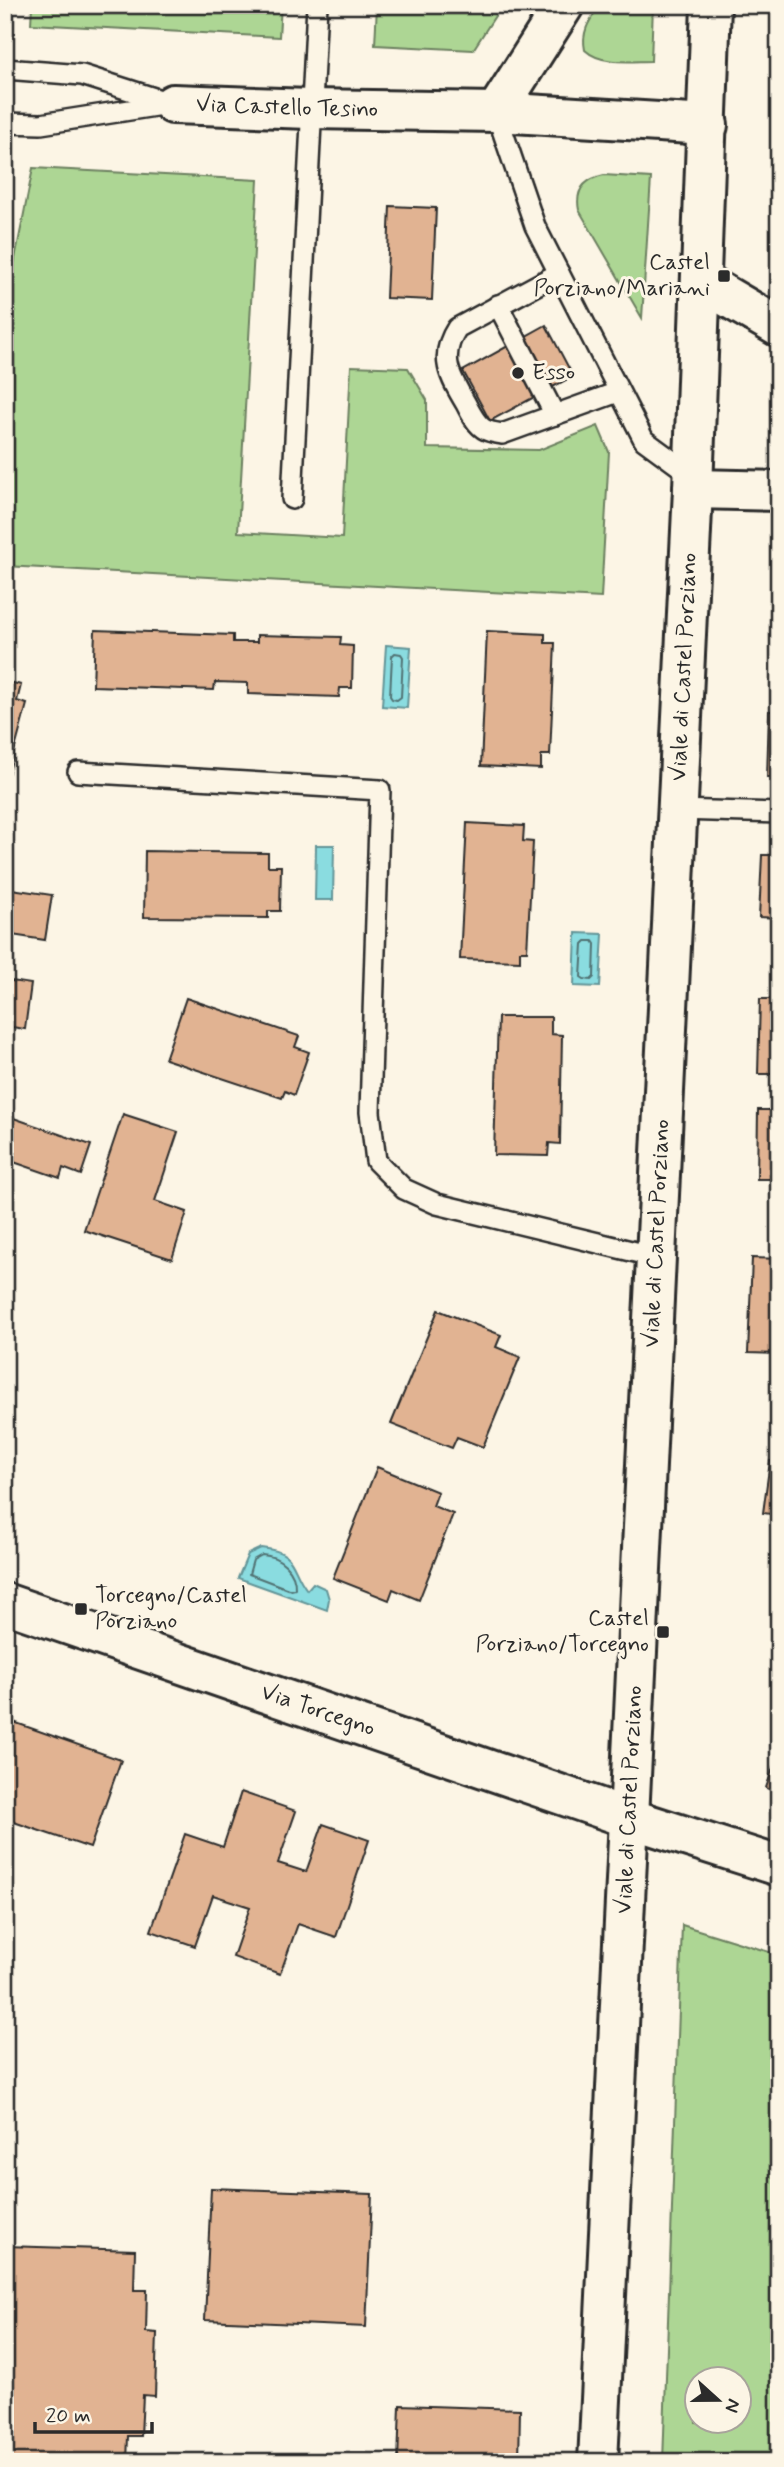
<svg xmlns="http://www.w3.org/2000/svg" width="784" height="2467" viewBox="0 0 784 2467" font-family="Mynerve,sans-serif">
	<rect width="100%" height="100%" fill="#fcf5e5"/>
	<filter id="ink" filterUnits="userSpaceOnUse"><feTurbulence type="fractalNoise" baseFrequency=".0143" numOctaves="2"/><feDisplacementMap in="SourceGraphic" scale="14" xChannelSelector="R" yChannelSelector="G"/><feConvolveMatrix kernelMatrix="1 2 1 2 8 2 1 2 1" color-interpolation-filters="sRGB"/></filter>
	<g filter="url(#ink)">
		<g fill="#add694" stroke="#6c8060" stroke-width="2" fill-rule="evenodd">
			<path d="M 32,5 L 281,5 L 279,37 L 31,24 Z"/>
			<path d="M 377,5 L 502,5 L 473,50 L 375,45 Z"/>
			<path d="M 600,5 L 653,5 L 651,61 C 630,61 601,65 585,50 C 581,31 590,20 600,5 Z"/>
			<path d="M 33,168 L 258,180 L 238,532 L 342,538 L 351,366 L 408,368 L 427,400 L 427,448 L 539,450 L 598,426 L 609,452 L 601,598 L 5,566 L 5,309 Z"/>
			<path d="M 604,175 L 651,178 L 642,318 L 579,210 C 575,190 585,179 604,175 Z"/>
			<path d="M 682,1925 L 779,1955 L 779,2462 L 663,2462 ZM 696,2380 L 738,2380 L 738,2422 L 696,2422 Z"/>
		</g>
		<g fill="#8adce0" stroke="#649598" stroke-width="2">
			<path d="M 386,645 L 411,647 L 407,708 L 382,706 Z"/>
			<path d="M 316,845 L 334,845 L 333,900 L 315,900 Z"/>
			<path d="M 576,933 L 603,934 L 600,987 L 574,986 Z"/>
			<path d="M 261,1548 C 299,1552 289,1567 307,1590 L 313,1583 L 326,1589 L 329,1599 L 327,1610 L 238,1578 L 248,1554 Z"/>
		</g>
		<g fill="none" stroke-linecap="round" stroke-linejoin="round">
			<g stroke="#517273" stroke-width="2">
				<path d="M 395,653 L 401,654 L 403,657 L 401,697 L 397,700 L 392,699 L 390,696 L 392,656 Z"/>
				<path d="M 586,941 L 593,941 L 595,944 L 594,977 L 591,980 L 584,979 L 581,977 L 583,944 Z"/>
				<path d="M 262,1555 C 280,1556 296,1570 295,1589 L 291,1590 L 249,1574 L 253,1560 Z"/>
			</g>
		</g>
		<g fill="#e1b392" stroke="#2b2b2b" stroke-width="2">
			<path d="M 390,206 L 436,208 L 432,300 L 386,298 Z"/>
			<path d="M 546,325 L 573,376 L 490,421 L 463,371 Z"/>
			<path d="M 95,630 L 233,635 L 233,642 L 257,642 L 257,635 L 341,637 L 340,645 L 353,646 L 352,688 L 340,688 L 339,697 L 248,694 L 248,683 L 215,682 L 214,690 L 93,686 Z"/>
			<path d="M 487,631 L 545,634 L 545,643 L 555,643 L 550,755 L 541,755 L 541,769 L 481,766 Z"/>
			<path d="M 5,681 L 21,685 L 17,701 L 27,704 L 5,786 Z"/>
			<path d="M 769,711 L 779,711 L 779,777 L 767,777 Z"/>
			<path d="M 467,823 L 524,826 L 523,841 L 533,842 L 527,951 L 520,951 L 520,961 L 460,959 Z"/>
			<path d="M 145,851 L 268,853 L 268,866 L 281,866 L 280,911 L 268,911 L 268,918 L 144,917 Z"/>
			<path d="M 762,855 L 779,855 L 779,918 L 759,917 Z"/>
			<path d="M 5,888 L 52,895 L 45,940 L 5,934 Z"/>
			<path d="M 5,980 L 31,984 L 25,1029 L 5,1026 Z"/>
			<path d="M 186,998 L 299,1036 L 295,1047 L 309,1052 L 294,1095 L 285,1091 L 282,1098 L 165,1059 Z"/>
			<path d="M 760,999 L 779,999 L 779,1074 L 758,1074 Z"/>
			<path d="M 498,1017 L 551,1017 L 551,1034 L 562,1035 L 560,1144 L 549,1143 L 548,1156 L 494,1155 Z"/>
			<path d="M 758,1110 L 779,1110 L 779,1179 L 757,1179 Z"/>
			<path d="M 123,1114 L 178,1132 L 155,1201 L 187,1212 L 172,1259 L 84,1230 Z"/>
			<path d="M 5,1115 L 91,1145 L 81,1175 L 63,1168 L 60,1178 L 5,1159 Z"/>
			<path d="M 752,1258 L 779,1259 L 779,1354 L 748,1353 Z"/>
			<path d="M 438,1310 L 501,1335 L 496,1347 L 520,1357 L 483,1447 L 457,1437 L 452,1448 L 391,1424 Z"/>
			<path d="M 770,1461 L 779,1462 L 779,1515 L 763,1513 Z"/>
			<path d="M 377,1467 L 438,1492 L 433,1506 L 453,1514 L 419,1600 L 393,1589 L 389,1600 L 333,1578 Z"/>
			<path d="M 5,1719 L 121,1760 L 90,1848 L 5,1819 Z"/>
			<path d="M 779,1750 L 779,1793 L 766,1788 Z"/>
			<path d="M 241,1792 L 296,1811 L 278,1863 L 306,1872 L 323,1824 L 369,1840 L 336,1937 L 298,1924 L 280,1974 L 233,1957 L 250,1907 L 213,1895 L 195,1946 L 151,1931 L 185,1834 L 223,1847 Z"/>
			<path d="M 211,2188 L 372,2194 L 366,2327 L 205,2320 Z"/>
			<path d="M 5,2246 L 135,2250 L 134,2290 L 147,2290 L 146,2332 L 157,2333 L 155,2396 L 143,2395 L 141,2436 L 128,2436 L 127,2462 L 5,2462 Z"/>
			<path d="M 400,2405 L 520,2409 L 519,2462 L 398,2462 Z"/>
		</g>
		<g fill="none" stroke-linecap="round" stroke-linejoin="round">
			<defs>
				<g id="service">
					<path d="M 5,69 L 82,75 L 173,104"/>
					<path d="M 496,112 L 535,226 L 644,440 L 693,476"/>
					<path d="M 5,123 L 41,124 L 168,104"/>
					<path d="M 559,273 L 457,328 C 438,357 450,377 466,404 C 470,412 477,426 486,430 C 490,432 497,433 502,434 L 618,392"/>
					<path d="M 498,305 L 555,415"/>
					<path d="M 292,499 L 317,5"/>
					<path d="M 78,772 L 380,790 L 370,1112 L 376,1161 L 404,1189 L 437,1204 L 656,1257"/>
					<path d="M 677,810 L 779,813"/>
				</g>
				<g id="minor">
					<path id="s1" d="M 173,104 L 310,109 L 496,112 L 708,125"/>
					<path d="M 496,112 L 564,5"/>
					<path d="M 702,282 L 779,327"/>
					<path d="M 693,489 L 779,491"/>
					<path id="s2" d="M 5,1603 L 629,1818 L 779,1866"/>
				</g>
				<g id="tertiary">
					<path id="s3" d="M 598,2462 L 693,489 L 711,5"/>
				</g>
			</defs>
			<use href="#service" stroke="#2b2b2b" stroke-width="24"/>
			<use href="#minor" stroke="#2b2b2b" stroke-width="44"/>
			<use href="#tertiary" stroke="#2b2b2b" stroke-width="44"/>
			<use href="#service" stroke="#fcf5e5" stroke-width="19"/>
			<use href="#minor" stroke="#fcf5e5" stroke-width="38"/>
			<use href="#tertiary" stroke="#fcf5e5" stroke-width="38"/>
		</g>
	</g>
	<g fill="#2b2b2b" stroke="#fcf5e5" stroke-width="2.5">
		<rect x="717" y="269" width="14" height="14" rx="3.5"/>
		<circle cx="518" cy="373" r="7"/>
		<rect x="74" y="1602" width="14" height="14" rx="3.5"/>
		<rect x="656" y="1625" width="14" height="14" rx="3.5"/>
	</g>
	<g text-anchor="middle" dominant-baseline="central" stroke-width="6" stroke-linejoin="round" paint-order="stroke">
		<g font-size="23" fill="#2b2b2b" stroke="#fcf5e5">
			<text stroke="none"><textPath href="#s1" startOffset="114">Via Castello Tesino</textPath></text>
			<text stroke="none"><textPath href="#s3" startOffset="1797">Viale di Castel Porziano</textPath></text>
			<text stroke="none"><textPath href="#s3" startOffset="1230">Viale di Castel Porziano</textPath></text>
			<text stroke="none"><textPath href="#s2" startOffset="331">Via Torcegno</textPath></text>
			<text stroke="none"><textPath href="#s3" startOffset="663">Viale di Castel Porziano</textPath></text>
		</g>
		<g font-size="23" fill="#2b2b2b" stroke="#fcf5e5" text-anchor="end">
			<text x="710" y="263">Castel<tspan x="710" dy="26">Porziano/Mariani</tspan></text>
			<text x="532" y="373" text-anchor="start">Esso</text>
			<text x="95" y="1596" text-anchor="start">Torcegno/Castel<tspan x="95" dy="26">Porziano</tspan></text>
			<text x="649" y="1619">Castel<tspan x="649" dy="26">Porziano/Torcegno</tspan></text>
		</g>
	</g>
	<rect width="784" height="2467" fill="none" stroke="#fcf5e5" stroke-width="28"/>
	<rect x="14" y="14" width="756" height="2439" fill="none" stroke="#2b2b2b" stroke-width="2.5" filter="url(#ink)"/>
	<g transform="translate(718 2400) rotate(111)"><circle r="33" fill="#fcf5e5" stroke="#a8a49b" stroke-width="2"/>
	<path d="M0-5L12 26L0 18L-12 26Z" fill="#2b2b2b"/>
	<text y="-10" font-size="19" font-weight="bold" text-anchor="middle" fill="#2b2b2b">N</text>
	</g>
	<path d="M35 2422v10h117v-10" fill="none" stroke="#2b2b2b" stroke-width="3.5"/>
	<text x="46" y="2422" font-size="21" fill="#2b2b2b" stroke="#fcf5e5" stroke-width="5" paint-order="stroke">20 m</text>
</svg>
